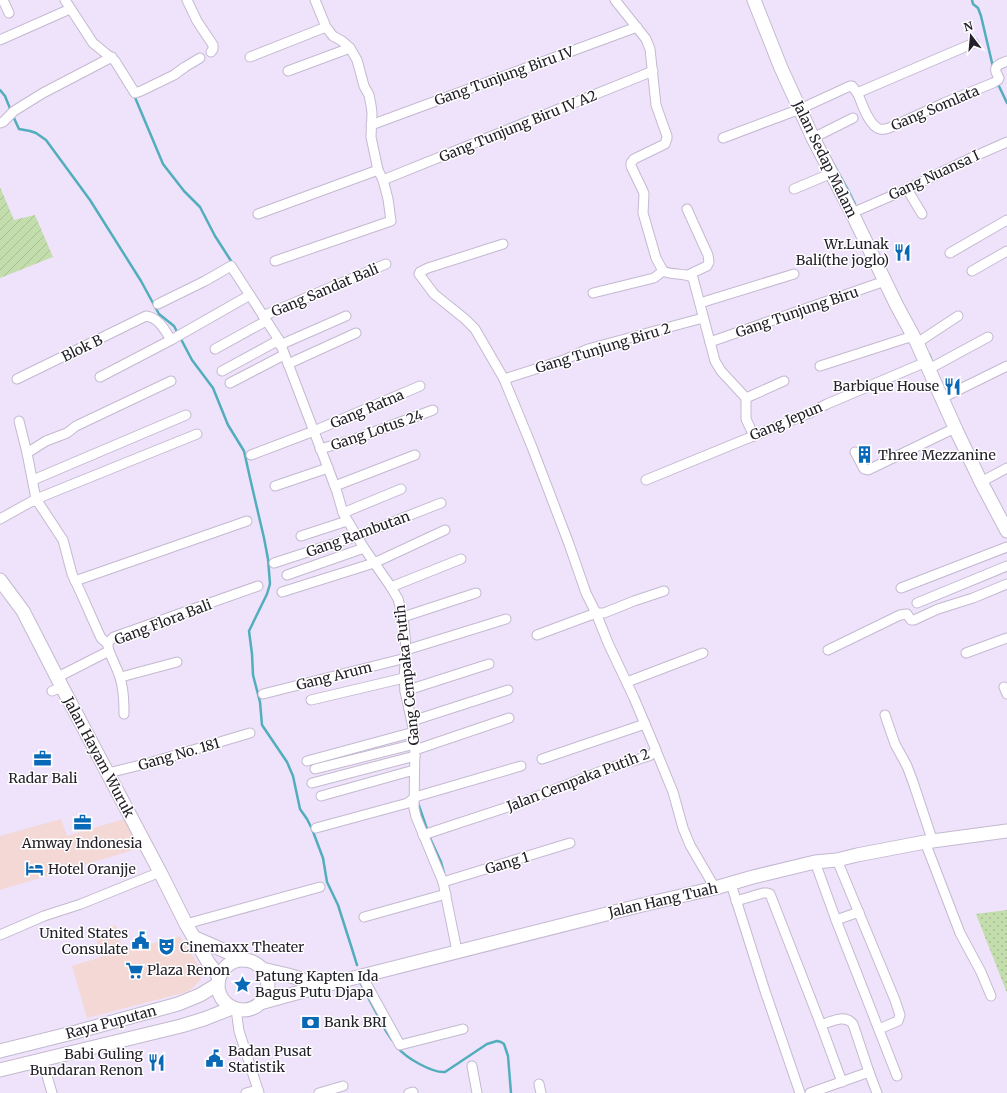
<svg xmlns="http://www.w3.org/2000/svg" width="1007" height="1093" viewBox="0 0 1007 1093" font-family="Merriweather,serif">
	<defs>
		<pattern id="grass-dots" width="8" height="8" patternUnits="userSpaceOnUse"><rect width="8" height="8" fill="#c3ddac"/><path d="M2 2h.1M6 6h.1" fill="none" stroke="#a7bd94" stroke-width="1.8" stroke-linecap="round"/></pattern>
		<pattern id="garden-furrows" width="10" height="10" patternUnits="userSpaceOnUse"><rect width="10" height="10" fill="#c3ddac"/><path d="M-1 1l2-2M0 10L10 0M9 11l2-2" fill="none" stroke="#a7bd94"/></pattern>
	</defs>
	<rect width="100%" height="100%" fill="#efe3fb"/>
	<g fill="#f3d8d6">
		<path d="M 61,819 L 67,836 L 124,819 L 140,848 L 0,890 L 0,836 Z"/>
		<path d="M 116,925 L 123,951 L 180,936 L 203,972 L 200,980 L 195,986 L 187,992 L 87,1018 L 72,966 L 101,957 L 94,931 Z"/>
	</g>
	<path fill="url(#grass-dots)" d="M 1007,910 L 1007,993 L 976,914 Z"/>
	<path fill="url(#garden-furrows)" d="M 0,187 L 14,220 L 35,215 L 53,257 L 0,278 Z"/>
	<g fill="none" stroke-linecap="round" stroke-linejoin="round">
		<g stroke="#52adbc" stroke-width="2.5">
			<path d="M 972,0 L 973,4 L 978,8 L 981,16 L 993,67"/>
			<path d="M 997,82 L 1007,103"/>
			<path d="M 0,90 L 5,96 L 11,111"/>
			<path d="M 134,95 L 163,164 L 184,191 L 200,207 L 215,236 L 233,264"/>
			<path d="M 13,116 L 19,129 L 30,131 L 36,133 L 46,140 L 90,200 L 141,281 L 159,314 L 174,326 L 192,360 L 213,388 L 228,425 L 244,451 L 250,478 L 264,538 L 268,559 L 270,584 L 267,594 L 249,631 L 252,654 L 253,675 L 260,702 L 262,725 L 287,762 L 293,776 L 300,809 L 307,819 L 312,829 L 323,858 L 327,882 L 338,905 L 353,952 L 357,965"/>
			<path d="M 828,154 L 848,190 L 855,204"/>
			<path d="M 929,354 L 933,364"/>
			<path d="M 418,803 L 427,829"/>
			<path d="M 429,836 L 441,862 L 444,873"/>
			<path d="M 361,984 L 386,1031 L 392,1040"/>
			<path d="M 397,1047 C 406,1058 432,1073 445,1072 L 487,1044 L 497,1041 L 501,1042 L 504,1044 L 508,1056 L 511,1093"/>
		</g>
		<defs>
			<g id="street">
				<path d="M 3,0 L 9,13"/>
				<path d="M 65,0 L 93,43 L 115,61 L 135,93 L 141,91 L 174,75 L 185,67 L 200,58"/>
				<path d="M 187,0 L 197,21 L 213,45 L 213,49 L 211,52"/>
				<path d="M 615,0 L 646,39 L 650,49 L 656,105 L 667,136 L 667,138 L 665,144 L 634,159 L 631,163 L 631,166 L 643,191 L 644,194 L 643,213 L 656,258 L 663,271"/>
				<path d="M 0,40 L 70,9"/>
				<path d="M 250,57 L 326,27"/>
				<path d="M 288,71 L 350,48"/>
				<path d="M 857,93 L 974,43"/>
				<path d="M 0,123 L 3,122 L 14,111 L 43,93 L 112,57"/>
				<path d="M 371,125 L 637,27"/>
				<path d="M 723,138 L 800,109 L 850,86 L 852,86 C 854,89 856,91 858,94 C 862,104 869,126 880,129 C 883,130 886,129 889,128 L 944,103 L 993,83 L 998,80 L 999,78 C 998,76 997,74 996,72 C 994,65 1002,63 1007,61"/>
				<path d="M 813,138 L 853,118"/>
				<path d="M 383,180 L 653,71"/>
				<path d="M 794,189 L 832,173"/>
				<path d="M 907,189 L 922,214"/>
				<path d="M 687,209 L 708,255 L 709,262 L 707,266 L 688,275"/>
				<path d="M 852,213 L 907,189 L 973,157 L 1007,142"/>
				<path d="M 258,214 L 378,170"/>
				<path d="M 950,253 L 1007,220"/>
				<path d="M 275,261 L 391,221 L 388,199 L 383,180 L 378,170 L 371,137 L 372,113 L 371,105 L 369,95 L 364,86 L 357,60 L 350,48 L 342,41 L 333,36 L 326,27 L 315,0"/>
				<path d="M 663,271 C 673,276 684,272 693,278 L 715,361 L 721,371 L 746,398 L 784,381"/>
				<path d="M 972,271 L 1007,251"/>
				<path d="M 593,293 L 654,278 L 663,271"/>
				<path d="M 700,303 L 794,274"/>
				<path d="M 158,304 L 205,281 L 231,266 L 279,340 L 328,468 L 337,492 L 343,513 L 364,548 L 391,587 L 398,599 L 403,617 L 405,636 L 406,650 L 404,678 L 405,691 L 414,732 L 415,744 L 414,808 L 416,817 L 443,882 L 457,951"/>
				<path d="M 263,316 L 386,264"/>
				<path d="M 710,342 L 885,281"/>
				<path d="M 917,343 L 958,316"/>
				<path d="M 280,345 L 346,316"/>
				<path d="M 215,349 L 266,321"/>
				<path d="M 288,364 L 356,333"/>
				<path d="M 820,366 L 913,336"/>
				<path d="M 929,369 L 988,337"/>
				<path d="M 222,371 L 279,340"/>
				<path d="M 100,377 L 171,340 L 250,295"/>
				<path d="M 17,379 L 146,316 C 159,318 165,330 171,340"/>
				<path d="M 504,379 L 564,360 L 588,349 L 703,318"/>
				<path d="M 230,383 L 284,355"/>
				<path d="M 746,398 L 746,419 L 754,436"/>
				<path d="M 942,398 L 1007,366"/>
				<path d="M 19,421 L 27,453 L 36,499 L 197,434"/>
				<path d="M 320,449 L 355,439 L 433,410"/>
				<path d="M 855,452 L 864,469 L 868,470 L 955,428"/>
				<path d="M 27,453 L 46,441 L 67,433 L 76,426 L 171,381"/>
				<path d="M 251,455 L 314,431 L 420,386"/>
				<path d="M 33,480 L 186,415"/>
				<path d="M 646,480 L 807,414 L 827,404 L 926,362"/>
				<path d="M 981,482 L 1007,468"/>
				<path d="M 275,486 L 328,468"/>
				<path d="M 335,486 L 415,455"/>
				<path d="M 343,513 L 401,489"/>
				<path d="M 0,519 L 36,499 L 63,540 L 72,574 L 80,591 L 96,627 L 101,638 L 108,644"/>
				<path d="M 301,536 L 347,521"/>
				<path d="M 274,563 L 357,536 L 441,503"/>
				<path d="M 287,575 L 364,548"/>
				<path d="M 75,581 L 247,521"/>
				<path d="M 391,587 L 461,559"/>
				<path d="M 901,588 L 1007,547"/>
				<path d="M 282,592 L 374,563 L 445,530"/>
				<path d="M 917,603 L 1007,566"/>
				<path d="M 403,617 L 476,593"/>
				<path d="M 537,635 L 596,613 L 604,613 L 634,601 L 664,591"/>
				<path d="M 406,650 L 506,619"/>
				<path d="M 828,650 L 900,615 L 907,614 L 911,620 L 914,620 L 938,609 L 973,598 L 1007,584"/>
				<path d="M 966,653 L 1007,638"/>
				<path d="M 58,677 L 109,651"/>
				<path d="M 121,677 L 177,662"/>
				<path d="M 627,682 L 703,653"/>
				<path d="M 1004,687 L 1007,694"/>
				<path d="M 52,691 L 62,687"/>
				<path d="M 405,691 L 489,664"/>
				<path d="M 263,694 L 406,658"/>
				<path d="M 311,700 L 404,678"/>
				<path d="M 124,714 C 124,696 123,681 115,665 C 113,659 107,650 108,644 C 108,641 112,639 114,637 L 258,586"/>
				<path d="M 885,715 L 895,744 L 907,766 L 913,782 L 933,842"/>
				<path d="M 412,721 L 508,690"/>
				<path d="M 415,750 L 509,718"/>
				<path d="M 655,751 L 657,753 L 673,792 L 683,828 L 690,845 L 715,888"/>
				<path d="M 542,759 L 645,724"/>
				<path d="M 307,761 L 414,732"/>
				<path d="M 315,769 L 415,744"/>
				<path d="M 108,773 L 149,763 L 250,733"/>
				<path d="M 312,783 L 415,756"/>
				<path d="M 321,796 L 414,770"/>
				<path d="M 316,828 L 408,803 L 415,797 L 521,766"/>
				<path d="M 423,835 L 520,803 L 609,768 L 649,756 L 653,753 L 656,750 L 634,698 L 608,643 L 596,613 L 586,593 L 569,544 L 532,447 L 504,379 L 475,329 L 465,319 L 434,294 L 419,274 L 420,272 L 428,268 L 503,244"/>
				<path d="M 925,842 L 960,933 L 981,972 L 991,996"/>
				<path d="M 837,860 L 895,1000 L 900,1015 L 898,1021 L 879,1029"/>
				<path d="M 815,862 L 836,920 L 897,1076"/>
				<path d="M 443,882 L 570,843"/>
				<path d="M 731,884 L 765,991 L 800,1093"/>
				<path d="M 736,901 L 763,893 L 767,893 L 770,894 L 821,1025 L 842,1082"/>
				<path d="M 364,917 L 446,894"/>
				<path d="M 836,920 L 859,912"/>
				<path d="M 186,924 L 320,887"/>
				<path d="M 0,935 L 44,916 L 81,904 L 160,872"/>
				<path d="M 362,976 L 400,1045 L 463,1029"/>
				<path d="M 236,1009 L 239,1031 L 259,1093"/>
				<path d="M 821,1025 C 832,1021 845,1014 853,1024 L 869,1072 L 877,1093"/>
				<path d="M 42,1059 L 52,1093"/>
				<path d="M 472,1066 L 477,1093"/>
				<path d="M 539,1084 L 541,1093"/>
				<path d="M 246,1093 L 258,1090"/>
				<path d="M 319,1093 L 343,1086"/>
				<path d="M 409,1093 L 413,1092"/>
				<path d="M 810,1093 L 869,1072"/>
			</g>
			<g id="secondary">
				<path d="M 754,0 L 781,68 L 813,138 L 852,213 L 896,304 L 917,343 L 957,432 L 981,482 L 1007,531"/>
				<path d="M 0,580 L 23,611 L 62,687 L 160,872 L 186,924 L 208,962 L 219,977"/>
				<path d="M 195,938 L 246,960"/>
				<circle cx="243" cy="985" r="25"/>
				<path d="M 262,969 L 288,975 L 322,986"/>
				<path d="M 260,1003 L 322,986 L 638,906 L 715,888 L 753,877 L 815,862 L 837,860 L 857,855 L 925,842 L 1007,831"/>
				<path d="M 0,1051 L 76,1032 L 178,1004 L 200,995 L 218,984"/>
				<path d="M 0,1070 L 181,1026 L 204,1019 L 232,1008"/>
			</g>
		</defs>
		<use href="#street" stroke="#c3b9d0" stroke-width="11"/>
		<use href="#secondary" stroke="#c3b9d0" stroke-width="15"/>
		<use href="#street" stroke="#fff" stroke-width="9"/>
		<use href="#secondary" stroke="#fff" stroke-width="13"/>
	</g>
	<defs>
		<symbol id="restaurant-bare" viewBox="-9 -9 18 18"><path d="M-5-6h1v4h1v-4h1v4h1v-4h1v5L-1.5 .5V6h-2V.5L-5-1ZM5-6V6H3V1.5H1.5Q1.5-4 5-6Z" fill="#0969b6" stroke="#fff" stroke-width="2.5" paint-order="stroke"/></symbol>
		<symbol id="building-bare" viewBox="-9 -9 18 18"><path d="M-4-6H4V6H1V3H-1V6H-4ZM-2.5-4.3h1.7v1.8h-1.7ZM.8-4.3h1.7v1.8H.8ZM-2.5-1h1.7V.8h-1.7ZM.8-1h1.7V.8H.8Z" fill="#0969b6" stroke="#fff" stroke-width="2.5" paint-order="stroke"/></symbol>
		<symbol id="office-bare" viewBox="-9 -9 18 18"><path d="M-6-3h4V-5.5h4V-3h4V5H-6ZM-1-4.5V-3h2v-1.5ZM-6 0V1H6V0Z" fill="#0969b6" stroke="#fff" stroke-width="2.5" paint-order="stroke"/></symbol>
		<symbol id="hotel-bare" viewBox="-9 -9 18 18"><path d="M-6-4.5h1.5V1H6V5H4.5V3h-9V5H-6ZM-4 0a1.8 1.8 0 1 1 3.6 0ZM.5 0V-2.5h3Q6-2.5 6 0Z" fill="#0969b6" stroke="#fff" stroke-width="2.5" paint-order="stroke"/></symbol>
		<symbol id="civic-bare" viewBox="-9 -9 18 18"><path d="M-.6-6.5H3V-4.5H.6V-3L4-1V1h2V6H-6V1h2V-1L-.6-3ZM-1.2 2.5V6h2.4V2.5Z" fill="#0969b6" stroke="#fff" stroke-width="2.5" paint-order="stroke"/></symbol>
		<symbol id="theatre-bare" viewBox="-9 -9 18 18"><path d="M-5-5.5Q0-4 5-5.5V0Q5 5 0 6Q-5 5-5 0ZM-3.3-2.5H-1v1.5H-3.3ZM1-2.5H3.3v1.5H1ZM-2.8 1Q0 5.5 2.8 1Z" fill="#0969b6" stroke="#fff" stroke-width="2.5" paint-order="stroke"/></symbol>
		<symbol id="supermarket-bare" viewBox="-9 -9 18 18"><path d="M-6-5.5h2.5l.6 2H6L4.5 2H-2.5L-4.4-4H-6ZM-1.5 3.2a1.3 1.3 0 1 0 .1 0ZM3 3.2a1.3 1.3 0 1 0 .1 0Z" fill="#0969b6" stroke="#fff" stroke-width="2.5" paint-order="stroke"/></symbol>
		<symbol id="sight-bare" viewBox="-9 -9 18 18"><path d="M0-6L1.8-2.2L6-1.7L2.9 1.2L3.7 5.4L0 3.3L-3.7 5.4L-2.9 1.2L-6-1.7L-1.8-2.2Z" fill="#0969b6" stroke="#fff" stroke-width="2.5" paint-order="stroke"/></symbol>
		<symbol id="bank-bare" viewBox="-9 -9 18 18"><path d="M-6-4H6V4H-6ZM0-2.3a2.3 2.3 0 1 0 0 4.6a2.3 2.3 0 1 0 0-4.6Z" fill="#0969b6" stroke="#fff" stroke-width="2.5" paint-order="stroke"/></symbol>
	</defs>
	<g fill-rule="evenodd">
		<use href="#restaurant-bare" x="890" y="240" width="25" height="25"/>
		<use href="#restaurant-bare" x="940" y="374" width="25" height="25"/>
		<use href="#building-bare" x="852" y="442" width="25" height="25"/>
		<use href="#office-bare" x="30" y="746" width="25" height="25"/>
		<use href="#office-bare" x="70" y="810" width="25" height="25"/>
		<use href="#hotel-bare" x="22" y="856" width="25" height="25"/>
		<use href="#civic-bare" x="128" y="928" width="25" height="25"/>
		<use href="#theatre-bare" x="154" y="934" width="25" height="25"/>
		<use href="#supermarket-bare" x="122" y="958" width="25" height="25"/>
		<use href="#sight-bare" x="230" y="972" width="25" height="25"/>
		<use href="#bank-bare" x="298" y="1010" width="25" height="25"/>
		<use href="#civic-bare" x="202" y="1046" width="25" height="25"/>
		<use href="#restaurant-bare" x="144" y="1050" width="25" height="25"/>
	</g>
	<g text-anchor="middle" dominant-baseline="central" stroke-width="3" stroke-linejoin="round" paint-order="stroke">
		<g font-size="14" fill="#242029" stroke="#fff">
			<text transform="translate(504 76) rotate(-20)">Gang Tunjung Biru IV</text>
			<text transform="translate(935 108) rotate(-23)">Gang Somlata</text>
			<text transform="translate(518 126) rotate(-22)">Gang Tunjung Biru IV A2</text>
			<text transform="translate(825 159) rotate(64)">Jalan Sedap Malam</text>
			<text transform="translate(934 175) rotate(-25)">Gang Nuansa I</text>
			<text transform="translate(325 290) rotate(-23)">Gang Sandat Bali</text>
			<text transform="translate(797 312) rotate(-19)">Gang Tunjung Biru</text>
			<text transform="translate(82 348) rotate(-26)">Blok B</text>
			<text transform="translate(603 348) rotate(-17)">Gang Tunjung Biru 2</text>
			<text transform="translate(367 409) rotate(-23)">Gang Ratna</text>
			<text transform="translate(786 421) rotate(-23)">Gang Jepun</text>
			<text transform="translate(377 430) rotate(-19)">Gang Lotus 24</text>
			<text transform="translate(358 534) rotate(-20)">Gang Rambutan</text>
			<text transform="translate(163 622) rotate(-21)">Gang Flora Bali</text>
			<text transform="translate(407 675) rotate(-96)">Gang Cempaka Putih</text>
			<text transform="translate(334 676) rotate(-14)">Gang Arum</text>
			<text transform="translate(179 754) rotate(-16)">Gang No. 181</text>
			<text transform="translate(99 757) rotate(62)">Jalan Hayam Wuruk</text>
			<text transform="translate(578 780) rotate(-21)">Jalan Cempaka Putih 2</text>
			<text transform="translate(507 863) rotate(-17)">Gang 1</text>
			<text transform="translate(663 900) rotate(-13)">Jalan Hang Tuah</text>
			<text transform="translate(111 1022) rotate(-15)">Raya Puputan</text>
		</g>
		<g font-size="14" fill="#242029" stroke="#fff" text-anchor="start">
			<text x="889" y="244" text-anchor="end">Wr.Lunak<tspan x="889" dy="16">Bali(the joglo)</tspan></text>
			<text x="939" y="386" text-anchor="end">Barbique House</text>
			<text x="878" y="455">Three Mezzanine</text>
			<text x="43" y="778" text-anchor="middle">Radar Bali</text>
			<text x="82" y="843" text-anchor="middle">Amway Indonesia</text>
			<text x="48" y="869">Hotel Oranjje</text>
			<text x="128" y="933" text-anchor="end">United States<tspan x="128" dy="16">Consulate</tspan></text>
			<text x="180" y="947">Cinemaxx Theater</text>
			<text x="147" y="970">Plaza Renon</text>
			<text x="255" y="976">Patung Kapten Ida<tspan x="255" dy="16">Bagus Putu Djapa</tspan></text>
			<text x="324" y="1022">Bank BRI</text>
			<text x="228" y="1051">Badan Pusat<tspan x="228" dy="16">Statistik</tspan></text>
			<text x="143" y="1054" text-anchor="end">Babi Guling<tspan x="143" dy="16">Bundaran Renon</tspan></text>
		</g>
	</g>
	<g transform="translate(971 36) rotate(344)" stroke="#ffffff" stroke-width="3" paint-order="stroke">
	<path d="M0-3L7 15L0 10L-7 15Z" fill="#242029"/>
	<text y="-6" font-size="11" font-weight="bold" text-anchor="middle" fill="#242029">N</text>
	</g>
</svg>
